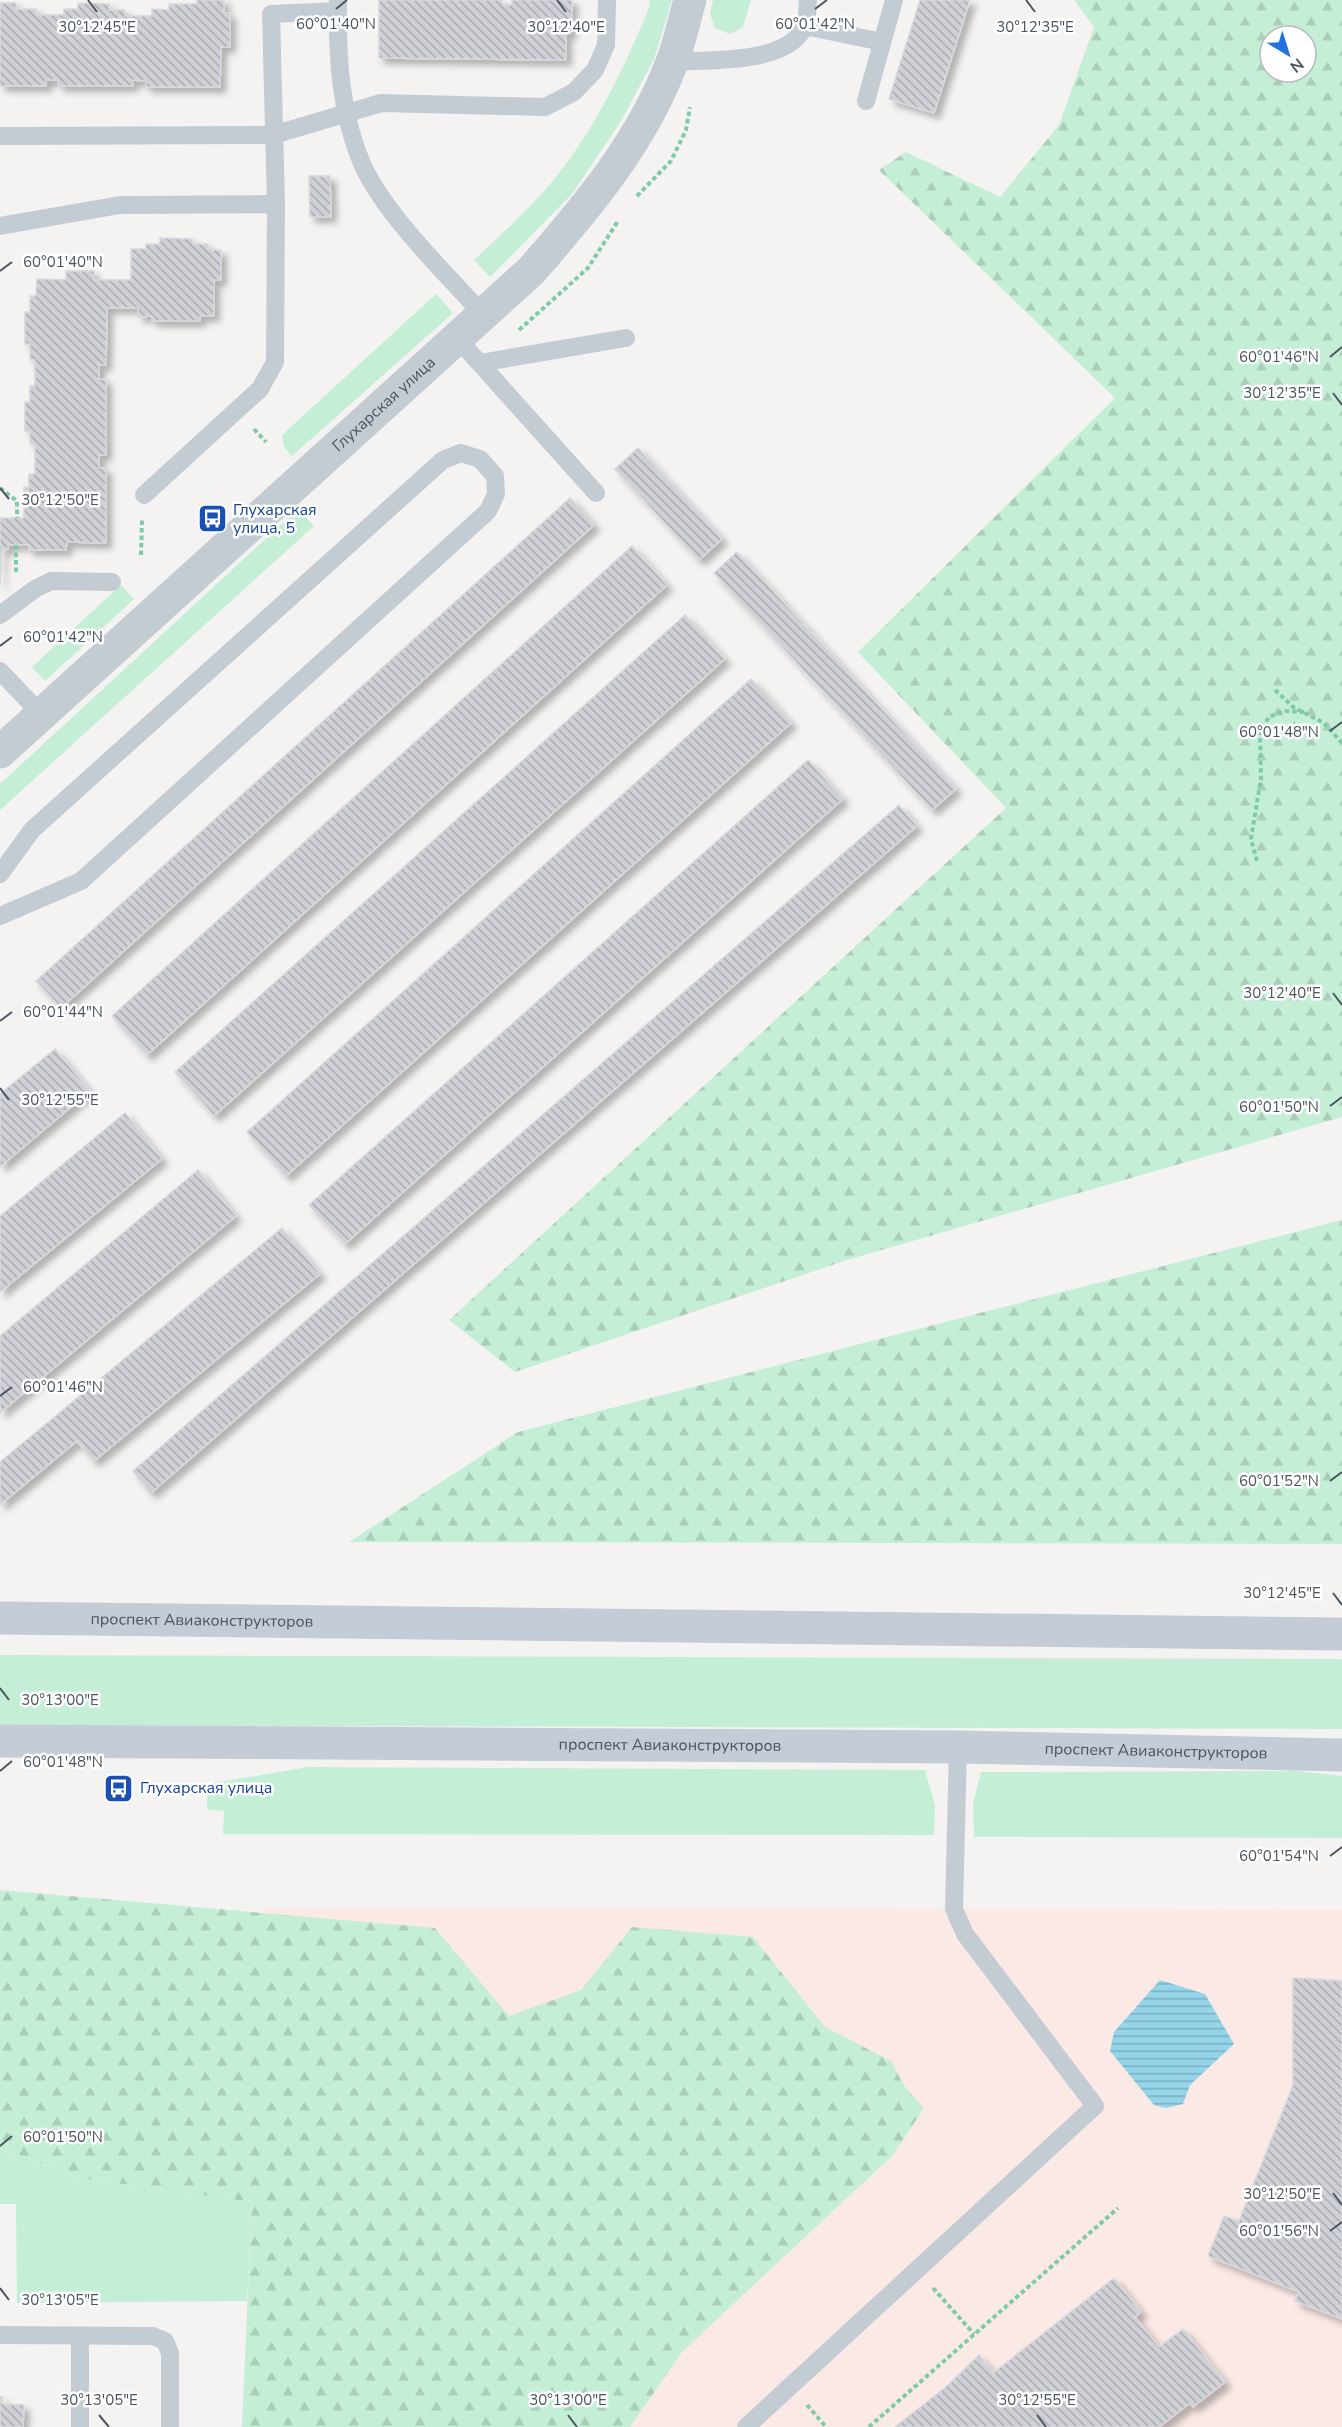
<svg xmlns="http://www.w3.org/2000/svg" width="1342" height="2427" viewBox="0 0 1342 2427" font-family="'Nunito Sans',sans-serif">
	<defs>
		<pattern id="forest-firs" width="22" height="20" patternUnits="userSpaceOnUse" patternTransform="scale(1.5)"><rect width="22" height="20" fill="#c5eed6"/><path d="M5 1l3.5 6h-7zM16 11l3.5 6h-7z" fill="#abceba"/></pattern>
		<pattern id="water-rules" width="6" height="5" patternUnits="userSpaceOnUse" patternTransform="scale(1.5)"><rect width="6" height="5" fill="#94d5e9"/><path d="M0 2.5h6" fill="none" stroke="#7bb0c0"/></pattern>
		<pattern id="building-back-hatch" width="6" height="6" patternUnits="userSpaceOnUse" patternTransform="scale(1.5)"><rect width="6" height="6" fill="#d0d1d6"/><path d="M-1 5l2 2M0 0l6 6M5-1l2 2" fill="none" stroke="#abacb1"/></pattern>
		<filter id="shadow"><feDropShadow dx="5.5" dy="5.5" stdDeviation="3" flood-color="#0004"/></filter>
	</defs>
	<rect width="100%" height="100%" fill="#f4f3f2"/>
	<path fill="#fbe9e6" d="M 264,1908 L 1342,1910 L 1342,2427 L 242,2427 Z"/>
	<g fill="#c5eed6">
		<path d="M 650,0 L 672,0 L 654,59 L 621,121 L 572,194 L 490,277 L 474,260 C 494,241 515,222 534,202 C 587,147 620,77 649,8 Z"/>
		<path d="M 713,0 L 751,0 L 743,27 L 730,34 L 715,28 L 710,14 Z"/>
		<path d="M 436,294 L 453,313 L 292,456 L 284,447 L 282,435 Z"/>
		<path d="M 298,509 L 314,526 L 0,810 L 0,784 Z"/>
		<path d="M 121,585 L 134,599 L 45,681 L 32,667 Z"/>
		<path d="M 0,1655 L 1342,1659 L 1342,1729 L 0,1725 Z"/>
		<path d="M 308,1767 L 925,1770 L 935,1805 L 934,1835 L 223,1834 L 224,1811 L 207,1809 L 208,1784 Z"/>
		<path d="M 1299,1771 L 1342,1776 L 1342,1838 L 974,1837 L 973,1803 L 981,1772 Z"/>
		<path d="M 0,2148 L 79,2178 L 252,2202 L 247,2301 L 17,2303 L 16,2204 L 0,2204 Z"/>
	</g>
	<g fill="url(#forest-firs)" fill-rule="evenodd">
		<path d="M 1074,0 L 1342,0 L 1342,1117 L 847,1260 L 515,1372 L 449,1320 L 1006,808 L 858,652 L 1115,398 L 879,170 L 906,152 L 1000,197 L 1059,125 L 1094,27 ZM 1270,36 L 1306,36 L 1306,72 L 1270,72 Z"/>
		<path d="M 1342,1220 L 1342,1544 L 349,1542 L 518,1432 Z"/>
		<path d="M 0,1890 L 435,1928 L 509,2016 L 581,1990 L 632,1927 L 753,1937 L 825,2027 L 891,2061 L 905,2087 L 924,2108 L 893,2155 L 682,2352 L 630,2427 L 242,2427 L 252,2202 L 79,2178 L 0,2148 Z"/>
	</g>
	<path fill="url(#water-rules)" d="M 1160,1980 L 1205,1994 L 1234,2044 L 1190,2085 L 1183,2104 L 1166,2108 L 1154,2105 L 1110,2051 L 1114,2032 Z"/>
	<g fill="url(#building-back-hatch)" stroke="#d7d8dd" stroke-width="1.5" filter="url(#shadow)">
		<path d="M 197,0 L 224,0 L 224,13 L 230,13 L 230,47 L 221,47 L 220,87 L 146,87 L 146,81 L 132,80 L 133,86 L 59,86 L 58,80 L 46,80 L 46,86 L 0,86 L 0,3 L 16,3 L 16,9 L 36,9 L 36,15 L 64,15 L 64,9 L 78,9 L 78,3 L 109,4 L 109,10 L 125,10 L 125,16 L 152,16 L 152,9 L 169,10 L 169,4 L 197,4 Z"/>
		<path d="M 379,0 L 502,0 L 502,5 L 512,5 L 512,0 L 572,0 L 571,33 L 566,33 L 566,60 L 379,58 Z"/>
		<path d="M 920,0 L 970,0 L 934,113 L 889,99 Z"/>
		<path d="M 309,176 L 330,176 L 331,217 L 310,217 Z"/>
		<path d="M 160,238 L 192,239 L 193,244 L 208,244 L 208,250 L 221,250 L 221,280 L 214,280 L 214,316 L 200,316 L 200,321 L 152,321 L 152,316 L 138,317 L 138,308 L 107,308 L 106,365 L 99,365 L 99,379 L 106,379 L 106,455 L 99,455 L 99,468 L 106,468 L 106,543 L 67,542 L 66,550 L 29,550 L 29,545 L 8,545 L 8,549 L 2,550 L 0,585 L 0,518 L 24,518 L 24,487 L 29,488 L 29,474 L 35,474 L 35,444 L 30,444 L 30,431 L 25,431 L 25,402 L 30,402 L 30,386 L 35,386 L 35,360 L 30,360 L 30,344 L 25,344 L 25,312 L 30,312 L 30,296 L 36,296 L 37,279 L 66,280 L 66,271 L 94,271 L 94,280 L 131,280 L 131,249 L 146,249 L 146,244 L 160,244 Z"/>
		<path d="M 638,448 L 722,539 L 699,560 L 615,469 Z"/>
		<path d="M 570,498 L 594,525 L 61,1008 L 36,981 Z"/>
		<path d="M 632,546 L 667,585 L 147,1055 L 112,1016 Z"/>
		<path d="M 737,552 L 956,789 L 932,810 L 714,573 Z"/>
		<path d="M 685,615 L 725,659 L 214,1116 L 175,1072 Z"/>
		<path d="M 751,679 L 791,723 L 286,1176 L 247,1132 Z"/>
		<path d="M 808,760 L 843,799 L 345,1244 L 309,1205 Z"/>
		<path d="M 899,805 L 917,826 L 151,1493 L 133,1471 Z"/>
		<path d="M 55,1049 L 90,1091 L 0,1167 L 0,1094 Z"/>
		<path d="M 125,1113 L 162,1159 L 0,1292 L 0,1216 Z"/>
		<path d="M 198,1170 L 236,1216 L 0,1413 L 0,1336 Z"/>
		<path d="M 282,1228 L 320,1274 L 94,1461 L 77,1441 L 0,1505 L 0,1462 Z"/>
		<path d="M 1293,1978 L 1342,1981 L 1342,2319 L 1295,2301 L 1299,2292 L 1208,2256 L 1224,2216 L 1239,2221 L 1293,2085 Z"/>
		<path d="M 1114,2278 L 1141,2312 L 1135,2317 L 1159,2347 L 1183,2329 L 1225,2382 L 1193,2407 L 1190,2403 L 1159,2427 L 895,2427 L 946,2387 L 979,2355 L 993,2373 Z"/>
		<path d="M 0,2397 L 3,2397 L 2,2404 L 24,2405 L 23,2427 L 0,2427 Z"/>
	</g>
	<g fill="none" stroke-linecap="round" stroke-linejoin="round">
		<g stroke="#7ecba7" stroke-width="4" stroke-dasharray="4.5 3" stroke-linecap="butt">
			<path d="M 637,196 L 671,161 L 686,130 L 690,107"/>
			<path d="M 519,330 L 588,268 L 618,221"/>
			<path d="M 254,429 L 266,442"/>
			<path d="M 0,488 L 17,501 L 17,518"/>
			<path d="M 141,555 L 142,520"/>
			<path d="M 16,572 L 16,545"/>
			<path d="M 1275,690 L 1293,707 L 1324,723 L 1342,743"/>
			<path d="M 1257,861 L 1251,839 L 1261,778 L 1260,732 L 1269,717 L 1284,711 L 1304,712"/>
			<path d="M 933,2288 L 974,2334"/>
			<path d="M 807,2405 L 826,2427"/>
			<path d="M 869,2427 L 1118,2208"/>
		</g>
		<g stroke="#c4ccd3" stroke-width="18">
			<path d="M 338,0 C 337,56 340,114 363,166 C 387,217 445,272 483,315"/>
			<path d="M 805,26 L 882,42"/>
			<path d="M 672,62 C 710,59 784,65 804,28 C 808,21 807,8 808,0"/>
			<path d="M 866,101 L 894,0"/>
			<path d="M 0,136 L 273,135 L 381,103 L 545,107 L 574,92 L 595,70 L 606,45 L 607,0"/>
			<path d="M 276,204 L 271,14 L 338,11"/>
			<path d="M 0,226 L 120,205 L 276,204 L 275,362 L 260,389 L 144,495"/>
			<path d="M 457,338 L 596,493"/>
			<path d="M 480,363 L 626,338"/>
			<path d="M 0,615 L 35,589 L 51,581 L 112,582"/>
			<path d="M 0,671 L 41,714"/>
			<path d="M 0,874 L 32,830 L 443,460 L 461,453 L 480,459 L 495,476 L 496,494 L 488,511 L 81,881 L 0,916"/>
			<path d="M 0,2335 L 153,2336 L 165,2341 L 170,2353 L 170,2427"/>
			<path d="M 80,2427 L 80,2336"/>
			<path d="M 746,2427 L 1095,2106 L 965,1934 L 954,1909 L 958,1747"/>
		</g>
		<path stroke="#c4ccd3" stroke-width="33" id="s1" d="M 0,752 L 531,271 C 587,207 642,142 672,62 C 680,42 684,20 690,0"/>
		<g stroke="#c4cdd7" stroke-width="33">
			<path id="s2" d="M 0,1618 L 1342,1634"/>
			<path id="s3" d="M 0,1741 L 958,1747 L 1342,1755"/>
		</g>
	</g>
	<path fill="none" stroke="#4b555f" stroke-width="2" d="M 88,0 L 97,12M 557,0 L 566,12M 1026,0 L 1035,12M 336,9 L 347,0M 815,9 L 827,0M 0,271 L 12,262M 1330,357 L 1342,347M 1333,393 L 1342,405M 0,488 L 9,499M 0,646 L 12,637M 1330,731 L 1342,722M 1333,993 L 1342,1005M 0,1021 L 12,1012M 0,1088 L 9,1100M 1330,1106 L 1342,1097M 0,1396 L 12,1387M 1330,1481 L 1342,1472M 1333,1593 L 1342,1605M 0,1688 L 9,1700M 0,1771 L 12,1761M 1330,1856 L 1342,1847M 0,2146 L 12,2136M 1333,2193 L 1342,2205M 1330,2231 L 1342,2222M 0,2288 L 9,2300M 99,2415 L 109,2427M 568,2415 L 577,2427M 1037,2415 L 1046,2427"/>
	<defs>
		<symbol id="bus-square" viewBox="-11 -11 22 22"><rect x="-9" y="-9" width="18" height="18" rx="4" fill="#1a4fb4" stroke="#fff"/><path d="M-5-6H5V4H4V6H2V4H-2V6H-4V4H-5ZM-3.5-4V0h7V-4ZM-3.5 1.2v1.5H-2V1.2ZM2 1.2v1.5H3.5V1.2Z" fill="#fff"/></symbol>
	</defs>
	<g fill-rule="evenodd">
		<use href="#bus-square" x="196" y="502" width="33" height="33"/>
		<use href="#bus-square" x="102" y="1772" width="33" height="33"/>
	</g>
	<g text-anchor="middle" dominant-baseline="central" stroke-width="5" stroke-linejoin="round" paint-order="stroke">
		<g font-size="16" fill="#4b555f" stroke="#fff">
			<text stroke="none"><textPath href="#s1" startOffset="518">Глухарская улица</textPath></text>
			<text stroke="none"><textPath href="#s2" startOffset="202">проспект Авиаконструкторов</textPath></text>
			<text stroke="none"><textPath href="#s3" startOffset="670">проспект Авиаконструкторов</textPath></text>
			<text stroke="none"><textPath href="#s3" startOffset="1156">проспект Авиаконструкторов</textPath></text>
		</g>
		<g font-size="16" fill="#164399" stroke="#fff" text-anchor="start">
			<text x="233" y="510">Глухарская<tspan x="233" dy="18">улица, 5</tspan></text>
			<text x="140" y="1788">Глухарская улица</text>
		</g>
	</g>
	<g font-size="15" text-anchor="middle" fill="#4b555f" stroke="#fff" stroke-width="5" stroke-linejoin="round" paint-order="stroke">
		<text x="336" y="29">60°01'40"N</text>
		<text x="815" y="29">60°01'42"N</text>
		<text x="97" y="32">30°12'45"E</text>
		<text x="566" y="32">30°12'40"E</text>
		<text x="1035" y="32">30°12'35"E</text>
		<text x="63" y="267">60°01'40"N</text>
		<text x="1279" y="362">60°01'46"N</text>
		<text x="1282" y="398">30°12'35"E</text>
		<text x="60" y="505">30°12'50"E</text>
		<text x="63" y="642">60°01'42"N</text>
		<text x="1279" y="737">60°01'48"N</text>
		<text x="1282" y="998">30°12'40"E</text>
		<text x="63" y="1017">60°01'44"N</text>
		<text x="60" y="1105">30°12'55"E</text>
		<text x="1279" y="1112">60°01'50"N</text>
		<text x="63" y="1392">60°01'46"N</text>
		<text x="1279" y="1486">60°01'52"N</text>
		<text x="1282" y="1598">30°12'45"E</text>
		<text x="60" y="1705">30°13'00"E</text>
		<text x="63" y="1767">60°01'48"N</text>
		<text x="1279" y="1861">60°01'54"N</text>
		<text x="63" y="2142">60°01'50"N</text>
		<text x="1282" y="2199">30°12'50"E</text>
		<text x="1279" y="2236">60°01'56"N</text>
		<text x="60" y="2305">30°13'05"E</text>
		<text x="99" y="2405">30°13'05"E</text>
		<text x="568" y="2405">30°13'00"E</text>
		<text x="1037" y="2405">30°12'55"E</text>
	</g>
	<g transform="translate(1288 54) rotate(142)"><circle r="28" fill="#ffffff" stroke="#b7bbbf" stroke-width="1.5"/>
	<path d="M0-4.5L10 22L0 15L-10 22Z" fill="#2470dc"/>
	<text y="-9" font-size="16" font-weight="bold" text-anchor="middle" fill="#4b555f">N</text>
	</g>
</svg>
